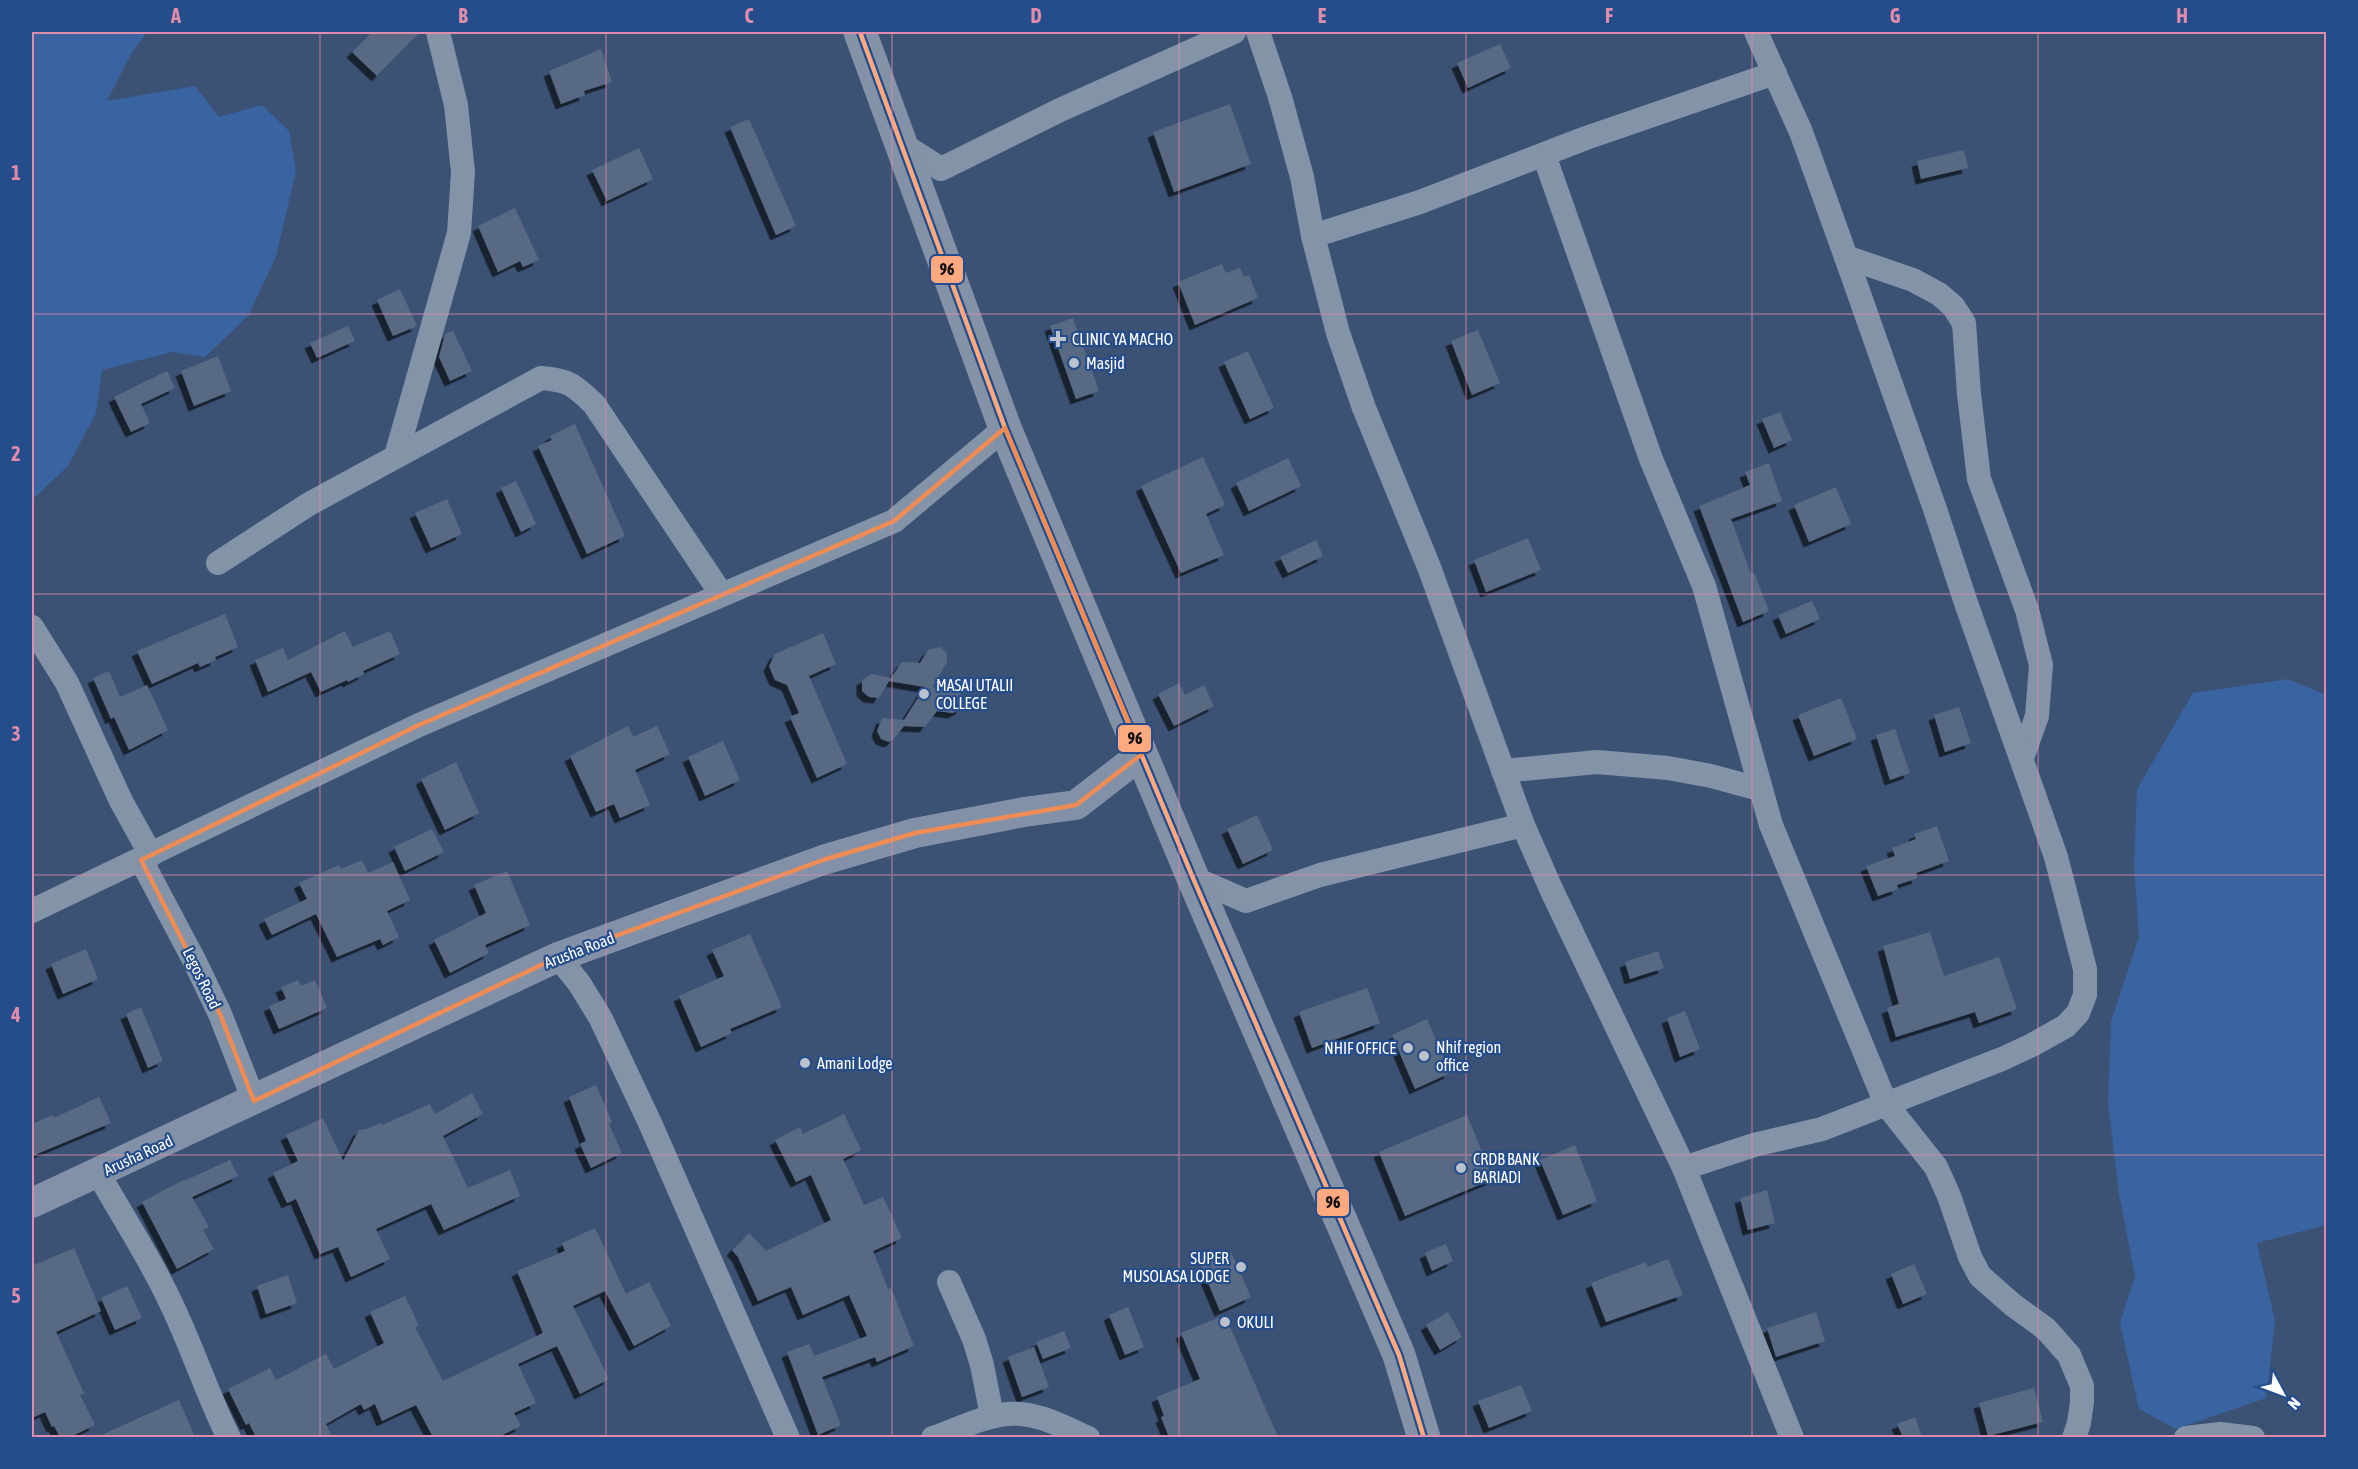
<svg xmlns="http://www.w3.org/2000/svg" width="2358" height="1469" viewBox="0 0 2358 1469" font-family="'Asap Condensed',sans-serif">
	<defs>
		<filter id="shadow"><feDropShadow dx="-5.5" dy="5.5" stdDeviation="0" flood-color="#0009"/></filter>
	</defs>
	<rect width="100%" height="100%" fill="#3c5274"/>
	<g fill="#3963a1">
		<path d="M 32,32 L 145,32 L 145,35 L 131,54 L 107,101 L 195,86 L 219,117 L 262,105 L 289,131 L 296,171 L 276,257 L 248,316 L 205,357 L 172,352 L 102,370 L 96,413 L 68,466 L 32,500 Z"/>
		<path d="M 2288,679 L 2326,695 L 2326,1225 L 2257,1243 L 2275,1321 L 2266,1398 L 2176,1429 L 2139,1409 L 2120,1323 L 2135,1276 L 2119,1194 L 2108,1103 L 2111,1022 L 2139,937 L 2134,865 L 2137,789 L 2193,693 Z"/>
	</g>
	<g fill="#586984" filter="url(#shadow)">
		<path d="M 372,32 L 420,32 L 377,76 L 352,52 Z"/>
		<path d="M 1500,44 L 1511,68 L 1468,88 L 1457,63 Z"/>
		<path d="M 601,49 L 612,82 L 584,91 L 585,95 L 561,104 L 549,71 Z"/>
		<path d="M 1230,104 L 1251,164 L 1174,192 L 1153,132 Z"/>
		<path d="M 749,119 L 796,226 L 776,235 L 730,127 Z"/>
		<path d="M 639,148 L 653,179 L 607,201 L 592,170 Z"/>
		<path d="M 1964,150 L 1968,168 L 1921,179 L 1917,161 Z"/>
		<path d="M 515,208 L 539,260 L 523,267 L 520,261 L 498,272 L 478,226 Z"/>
		<path d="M 1222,264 L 1226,273 L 1240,268 L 1244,277 L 1249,275 L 1258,298 L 1195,325 L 1178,282 Z"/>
		<path d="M 400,289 L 417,326 L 393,336 L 377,300 Z"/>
		<path d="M 1073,318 L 1099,391 L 1076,399 L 1050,326 Z"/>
		<path d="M 348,326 L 355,341 L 317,358 L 310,343 Z"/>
		<path d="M 1478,330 L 1500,383 L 1472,395 L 1451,341 Z"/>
		<path d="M 453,331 L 472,371 L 450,381 L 439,357 L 445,334 Z"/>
		<path d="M 1248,351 L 1274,408 L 1250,419 L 1224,362 Z"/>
		<path d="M 218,356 L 231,391 L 194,406 L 181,371 Z"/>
		<path d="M 167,371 L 175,388 L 141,404 L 150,423 L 131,432 L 114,397 Z"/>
		<path d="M 1780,412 L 1792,440 L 1774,448 L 1762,419 Z"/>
		<path d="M 575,424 L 625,536 L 587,554 L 538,446 L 552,440 L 550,436 Z"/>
		<path d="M 1203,457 L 1225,505 L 1206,514 L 1224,555 L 1181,573 L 1141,486 Z"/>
		<path d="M 1288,458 L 1301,486 L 1249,511 L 1236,483 Z"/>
		<path d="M 1769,463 L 1782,501 L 1731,519 L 1751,574 L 1754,573 L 1769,611 L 1743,622 L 1699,506 L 1750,485 L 1745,472 Z"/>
		<path d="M 516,481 L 536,524 L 521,532 L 501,488 Z"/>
		<path d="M 1836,487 L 1851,524 L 1809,542 L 1794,505 Z"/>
		<path d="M 447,499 L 462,534 L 431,548 L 415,513 Z"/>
		<path d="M 1528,538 L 1541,570 L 1486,592 L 1474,560 Z"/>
		<path d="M 1316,540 L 1323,556 L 1288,573 L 1280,557 Z"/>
		<path d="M 1812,601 L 1820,619 L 1786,634 L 1778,615 Z"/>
		<path d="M 225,614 L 238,647 L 215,657 L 216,660 L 200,667 L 198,663 L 152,684 L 137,651 Z"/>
		<path d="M 345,631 L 353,647 L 390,631 L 400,654 L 363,671 L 364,674 L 348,682 L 347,680 L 321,692 L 311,672 L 268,692 L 255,660 L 283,648 L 288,660 Z"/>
		<path d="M 823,633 L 836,664 L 809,676 L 847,764 L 817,778 L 790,717 L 799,713 L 787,685 L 775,680 L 769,666 L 775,654 Z"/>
		<path d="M 940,647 L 947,653 L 947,662 L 932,687 L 960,693 L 964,701 L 961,709 L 953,713 L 937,711 L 925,727 L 904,726 L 893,740 L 889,742 L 881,739 L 877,731 L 882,718 L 904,720 L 925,687 L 889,681 L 879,698 L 869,697 L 862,691 L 862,680 L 872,674 L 891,678 L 902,662 L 920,663 L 928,650 Z"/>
		<path d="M 109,671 L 120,697 L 147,685 L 168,730 L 129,750 L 114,717 L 111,719 L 93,678 Z"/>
		<path d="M 1179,683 L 1185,695 L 1204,685 L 1214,706 L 1174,726 L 1158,694 Z"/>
		<path d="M 1841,698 L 1857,739 L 1814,756 L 1798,715 Z"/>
		<path d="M 1959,707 L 1971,743 L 1945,752 L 1934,715 Z"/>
		<path d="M 628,726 L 633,737 L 657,726 L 670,754 L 635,770 L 650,805 L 620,818 L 614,804 L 596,812 L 570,756 Z"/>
		<path d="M 1895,729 L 1910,773 L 1890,780 L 1876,735 Z"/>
		<path d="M 723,741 L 740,780 L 705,796 L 688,757 Z"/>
		<path d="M 456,762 L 479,813 L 445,830 L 421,779 Z"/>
		<path d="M 1257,815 L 1273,850 L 1243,864 L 1227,829 Z"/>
		<path d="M 1937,826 L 1949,861 L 1916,873 L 1918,878 L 1897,885 L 1898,889 L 1878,896 L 1866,866 L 1895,856 L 1892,848 L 1916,839 L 1914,834 Z"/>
		<path d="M 432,829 L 444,852 L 405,871 L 394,847 Z"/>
		<path d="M 362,860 L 368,873 L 393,862 L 410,900 L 387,911 L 399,937 L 383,945 L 380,939 L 337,957 L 316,914 L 272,935 L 264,919 L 307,899 L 299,883 L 339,865 L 341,869 Z"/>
		<path d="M 507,871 L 530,925 L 485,945 L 489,953 L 450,973 L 434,940 L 486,913 L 474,885 Z"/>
		<path d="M 1930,932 L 1944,976 L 1999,957 L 2017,1009 L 1979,1023 L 1975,1012 L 1896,1037 L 1887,1008 L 1899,1004 L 1883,946 Z"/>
		<path d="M 750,934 L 782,1007 L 730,1029 L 732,1033 L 701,1047 L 679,996 L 724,976 L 712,950 Z"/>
		<path d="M 86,949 L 98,979 L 63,994 L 51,964 Z"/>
		<path d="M 1658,951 L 1664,968 L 1630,979 L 1625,962 Z"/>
		<path d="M 298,980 L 301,986 L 315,980 L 327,1008 L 279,1029 L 269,1006 L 286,999 L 281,987 Z"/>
		<path d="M 1367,988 L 1380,1023 L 1312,1048 L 1299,1012 Z"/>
		<path d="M 141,1007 L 163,1061 L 148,1068 L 126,1014 Z"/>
		<path d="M 1685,1011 L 1700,1049 L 1680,1057 L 1667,1018 Z"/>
		<path d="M 1427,1019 L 1450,1073 L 1415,1089 L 1392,1035 Z"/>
		<path d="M 596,1085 L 612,1122 L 609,1124 L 622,1153 L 591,1168 L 580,1144 L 586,1141 L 569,1097 Z"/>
		<path d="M 472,1093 L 483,1114 L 443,1136 L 468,1188 L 510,1170 L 520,1196 L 444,1230 L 431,1204 L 376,1229 L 390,1259 L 351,1277 L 338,1247 L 320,1254 L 296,1199 L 287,1203 L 273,1173 L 298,1161 L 286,1135 L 323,1118 L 343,1161 L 359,1130 L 367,1129 L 381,1123 L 382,1125 L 430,1104 L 435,1114 Z"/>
		<path d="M 99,1097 L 111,1123 L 32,1156 L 32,1124 L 53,1115 L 54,1118 Z"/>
		<path d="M 844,1114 L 861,1150 L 843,1159 L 864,1205 L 883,1197 L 902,1238 L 873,1251 L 888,1289 L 891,1288 L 914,1346 L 877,1362 L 875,1357 L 822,1377 L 841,1425 L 818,1435 L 787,1352 L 809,1344 L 814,1356 L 867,1336 L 849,1295 L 803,1315 L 791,1287 L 758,1301 L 738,1257 L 732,1250 L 749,1233 L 766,1251 L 831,1220 L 811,1175 L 796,1182 L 775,1140 L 800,1127 L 803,1134 Z"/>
		<path d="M 1467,1115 L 1493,1179 L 1405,1216 L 1379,1152 Z"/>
		<path d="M 1575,1145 L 1597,1201 L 1563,1215 L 1540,1160 Z"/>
		<path d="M 230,1160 L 238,1176 L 192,1197 L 209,1227 L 203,1230 L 214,1249 L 177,1269 L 142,1202 L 183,1180 L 184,1181 Z"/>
		<path d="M 1767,1190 L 1775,1223 L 1748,1230 L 1740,1198 Z"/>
		<path d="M 595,1228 L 626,1294 L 649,1282 L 671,1326 L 634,1346 L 605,1291 L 573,1306 L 609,1379 L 580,1394 L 557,1346 L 518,1364 L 536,1403 L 514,1413 L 521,1426 L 498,1437 L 433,1437 L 416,1405 L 382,1421 L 375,1404 L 364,1410 L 361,1404 L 326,1424 L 332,1437 L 256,1437 L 249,1423 L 246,1425 L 228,1389 L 270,1368 L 276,1380 L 326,1354 L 334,1369 L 384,1343 L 370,1312 L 405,1296 L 419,1326 L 415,1327 L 443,1381 L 543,1333 L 517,1271 L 565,1251 L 562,1243 Z"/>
		<path d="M 1446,1244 L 1453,1261 L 1432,1271 L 1425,1253 Z"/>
		<path d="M 74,1248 L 101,1311 L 56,1332 L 84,1393 L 80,1395 L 95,1425 L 70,1437 L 60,1437 L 54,1426 L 52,1427 L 45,1412 L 32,1418 L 32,1266 Z"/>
		<path d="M 1231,1252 L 1251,1297 L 1220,1311 L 1201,1266 Z"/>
		<path d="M 1668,1259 L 1683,1295 L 1606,1322 L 1591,1283 L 1646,1262 L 1648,1267 Z"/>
		<path d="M 1914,1264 L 1927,1294 L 1903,1304 L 1891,1274 Z"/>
		<path d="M 288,1275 L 297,1303 L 266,1314 L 257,1286 Z"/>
		<path d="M 127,1286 L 142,1318 L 115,1330 L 101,1298 Z"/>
		<path d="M 1128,1307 L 1144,1347 L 1125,1355 L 1109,1315 Z"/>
		<path d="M 1448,1312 L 1462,1337 L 1440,1350 L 1426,1325 Z"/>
		<path d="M 1816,1312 L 1825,1341 L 1776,1357 L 1767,1328 Z"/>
		<path d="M 1225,1315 L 1278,1437 L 1169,1437 L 1161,1417 L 1164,1416 L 1157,1397 L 1200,1379 L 1181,1333 Z"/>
		<path d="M 1064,1331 L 1071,1348 L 1043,1359 L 1036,1342 Z"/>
		<path d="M 1034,1347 L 1049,1387 L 1022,1397 L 1008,1357 Z"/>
		<path d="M 1521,1385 L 1532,1411 L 1489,1428 L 1478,1401 Z"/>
		<path d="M 2034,1388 L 2043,1422 L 1988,1436 L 1979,1403 Z"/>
		<path d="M 179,1400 L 195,1437 L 97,1437 Z"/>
		<path d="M 1915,1417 L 1922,1437 L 1903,1437 L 1897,1424 Z"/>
	</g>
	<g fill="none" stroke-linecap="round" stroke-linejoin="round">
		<g stroke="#8393a8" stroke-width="24">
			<path d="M 1258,32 L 1280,97 L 1302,177 L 1313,236 L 1338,333 L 1364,408 L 1429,567 L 1523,825 L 1552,891 L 1684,1168 L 1792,1438"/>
			<path d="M 900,143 L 941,169 L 1060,110 L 1234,32"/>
			<path d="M 1544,155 L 1651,459 L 1704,586 L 1771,825 L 1886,1104 L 1936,1167 L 1949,1196 L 1970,1257 L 1980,1276 L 2013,1305 L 2046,1329 L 2069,1355 L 2082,1386 L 2082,1402 L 2079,1423 L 2074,1438"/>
			<path d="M 1313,236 L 1420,202 L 1586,138 L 1775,73"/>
			<path d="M 1846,257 L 1913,280 L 1939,294 L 1953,306 L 1964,323 L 1969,394 L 1979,479 L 2027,610 L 2041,665 L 2037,716 L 2022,758"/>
			<path d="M 396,456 L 459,233 L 463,172 L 456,105 L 438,32"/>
			<path d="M 218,563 L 309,504 L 541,378 C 569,380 574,385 594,404 L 722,595"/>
			<path d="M 32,627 L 67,683 L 121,801 L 151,855"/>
			<path d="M 1503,771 L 1597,762 L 1668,768 L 1711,776 L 1759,789"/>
			<path d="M 141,860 L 194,960 L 220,1014 L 254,1101"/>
			<path d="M 1193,878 L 1246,901 L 1320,875 L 1523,825"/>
			<path d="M 32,911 L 419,725 L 894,521 L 1005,428"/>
			<path d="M 558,957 L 579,983 L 600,1017 L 650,1123 L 788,1438"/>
			<path d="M 1684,1168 L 1754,1145 L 1822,1129 L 2002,1059 L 2032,1045 L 2066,1026 L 2078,1013 L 2085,995 L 2085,969 L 2056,857 L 1966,603 L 1935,509 L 1846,257 L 1801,132 L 1756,32"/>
			<path d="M 98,1173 C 126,1222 158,1271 180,1323 C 197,1361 210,1400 229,1438"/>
			<path d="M 949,1282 L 974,1339 L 982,1365 L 992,1416"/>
			<path d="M 933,1438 C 957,1430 982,1416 1008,1414 C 1035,1411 1064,1427 1088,1438"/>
			<path d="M 2186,1438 L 2220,1434 L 2253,1438"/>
		</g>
		<path stroke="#8291a7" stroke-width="30" d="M 32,1203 L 558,957 L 823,860 L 915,833 L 1024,812 L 1076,805 L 1142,754"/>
		<path stroke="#8392a7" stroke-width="33" d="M 860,32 L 1005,428 L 1193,878 L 1399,1355 L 1424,1438"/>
		<defs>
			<path id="bus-1" d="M 860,32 L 1005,428 L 1193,878 L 1399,1355 L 1424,1438"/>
		</defs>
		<use href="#bus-1" stroke="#254d8b" stroke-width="9"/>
		<use href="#bus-1" stroke="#ffa980" stroke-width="4.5"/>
	</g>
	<path fill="none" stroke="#ef8b55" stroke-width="4.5" stroke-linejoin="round" d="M 1005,428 L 1142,754 L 1076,805 L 915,833 L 823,860 L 558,957 L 254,1101 L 220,1014 L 141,860 L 419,725 L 894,521 Z"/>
	<path fill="none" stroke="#e08cad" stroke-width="1.5" stroke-opacity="0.55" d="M 320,32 L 320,1438M 606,32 L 606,1438M 892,32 L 892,1438M 1179,32 L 1179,1438M 1466,32 L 1466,1438M 1752,32 L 1752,1438M 2038,32 L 2038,1438M 32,314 L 2326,314M 32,594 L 2326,594M 32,875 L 2326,875M 32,1155 L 2326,1155"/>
	<g fill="#bbc2ce" stroke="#254d8b" stroke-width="2">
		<path d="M1055 330h6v6h6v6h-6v6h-6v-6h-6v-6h6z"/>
		<circle cx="1074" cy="363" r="6"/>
		<circle cx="924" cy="694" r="6"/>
		<circle cx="1408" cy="1048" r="6"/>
		<circle cx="1424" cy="1056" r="6"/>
		<circle cx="805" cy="1063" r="6"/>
		<circle cx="1461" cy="1168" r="6"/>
		<circle cx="1241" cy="1267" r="6"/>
		<circle cx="1225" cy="1322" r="6"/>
	</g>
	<g text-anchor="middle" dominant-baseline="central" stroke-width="4.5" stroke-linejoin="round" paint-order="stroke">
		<g font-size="16" fill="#fff" stroke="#254d8b" text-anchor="start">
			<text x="1072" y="339">CLINIC YA MACHO</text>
			<text x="1086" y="363">Masjid</text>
			<text x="936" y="685">MASAI UTALII<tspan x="936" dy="18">COLLEGE</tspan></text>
			<text x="1436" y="1047">Nhif region<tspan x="1436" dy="18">office</tspan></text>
			<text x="1396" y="1048" text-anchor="end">NHIF OFFICE</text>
			<text x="817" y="1063">Amani Lodge</text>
			<text x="1473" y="1159">CRDB BANK<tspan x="1473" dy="18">BARIADI</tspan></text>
			<text x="1229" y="1258" text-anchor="end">SUPER<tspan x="1229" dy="18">MUSOLASA LODGE</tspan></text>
			<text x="1237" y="1322">OKULI</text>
		</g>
		<g font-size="16" fill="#fff" stroke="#254d8b">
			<text transform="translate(579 950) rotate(-21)">Arusha Road</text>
			<text transform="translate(202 978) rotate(64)">Legos Road</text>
			<text transform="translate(138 1155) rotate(-25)">Arusha Road</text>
		</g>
	</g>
	<g stroke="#254d8b" stroke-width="2">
		<rect x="930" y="255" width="34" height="29" rx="6" fill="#ffa980"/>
		<rect x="1117" y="724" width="35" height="29" rx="6" fill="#ffa980"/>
		<rect x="1316" y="1188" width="34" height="29" rx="6" fill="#ffa980"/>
	</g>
	<g font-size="16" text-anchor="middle" font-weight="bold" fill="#111">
		<text x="947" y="275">96</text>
		<text x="1135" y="744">96</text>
		<text x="1333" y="1208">96</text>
	</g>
	<rect width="2358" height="1469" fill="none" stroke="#254d8b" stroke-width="66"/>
	<g transform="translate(2283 1394) rotate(131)" stroke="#254d8b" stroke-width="4.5" paint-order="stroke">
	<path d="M0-4.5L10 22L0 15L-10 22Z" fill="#ffffff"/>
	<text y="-9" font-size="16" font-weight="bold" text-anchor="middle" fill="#ffffff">N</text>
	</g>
	<rect x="33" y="33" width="2292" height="1403" fill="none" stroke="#e08cad" stroke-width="2"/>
	<g font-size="20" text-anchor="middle" font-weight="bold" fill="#e08cad">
		<text x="176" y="23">A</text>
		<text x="463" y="23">B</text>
		<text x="749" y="23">C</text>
		<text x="1036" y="23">D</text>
		<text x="1322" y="23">E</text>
		<text x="1609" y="23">F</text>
		<text x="1895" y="23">G</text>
		<text x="2182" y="23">H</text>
		<text x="16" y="180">1</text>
		<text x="16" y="461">2</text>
		<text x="16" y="741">3</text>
		<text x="16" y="1022">4</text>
		<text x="16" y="1303">5</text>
	</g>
</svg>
